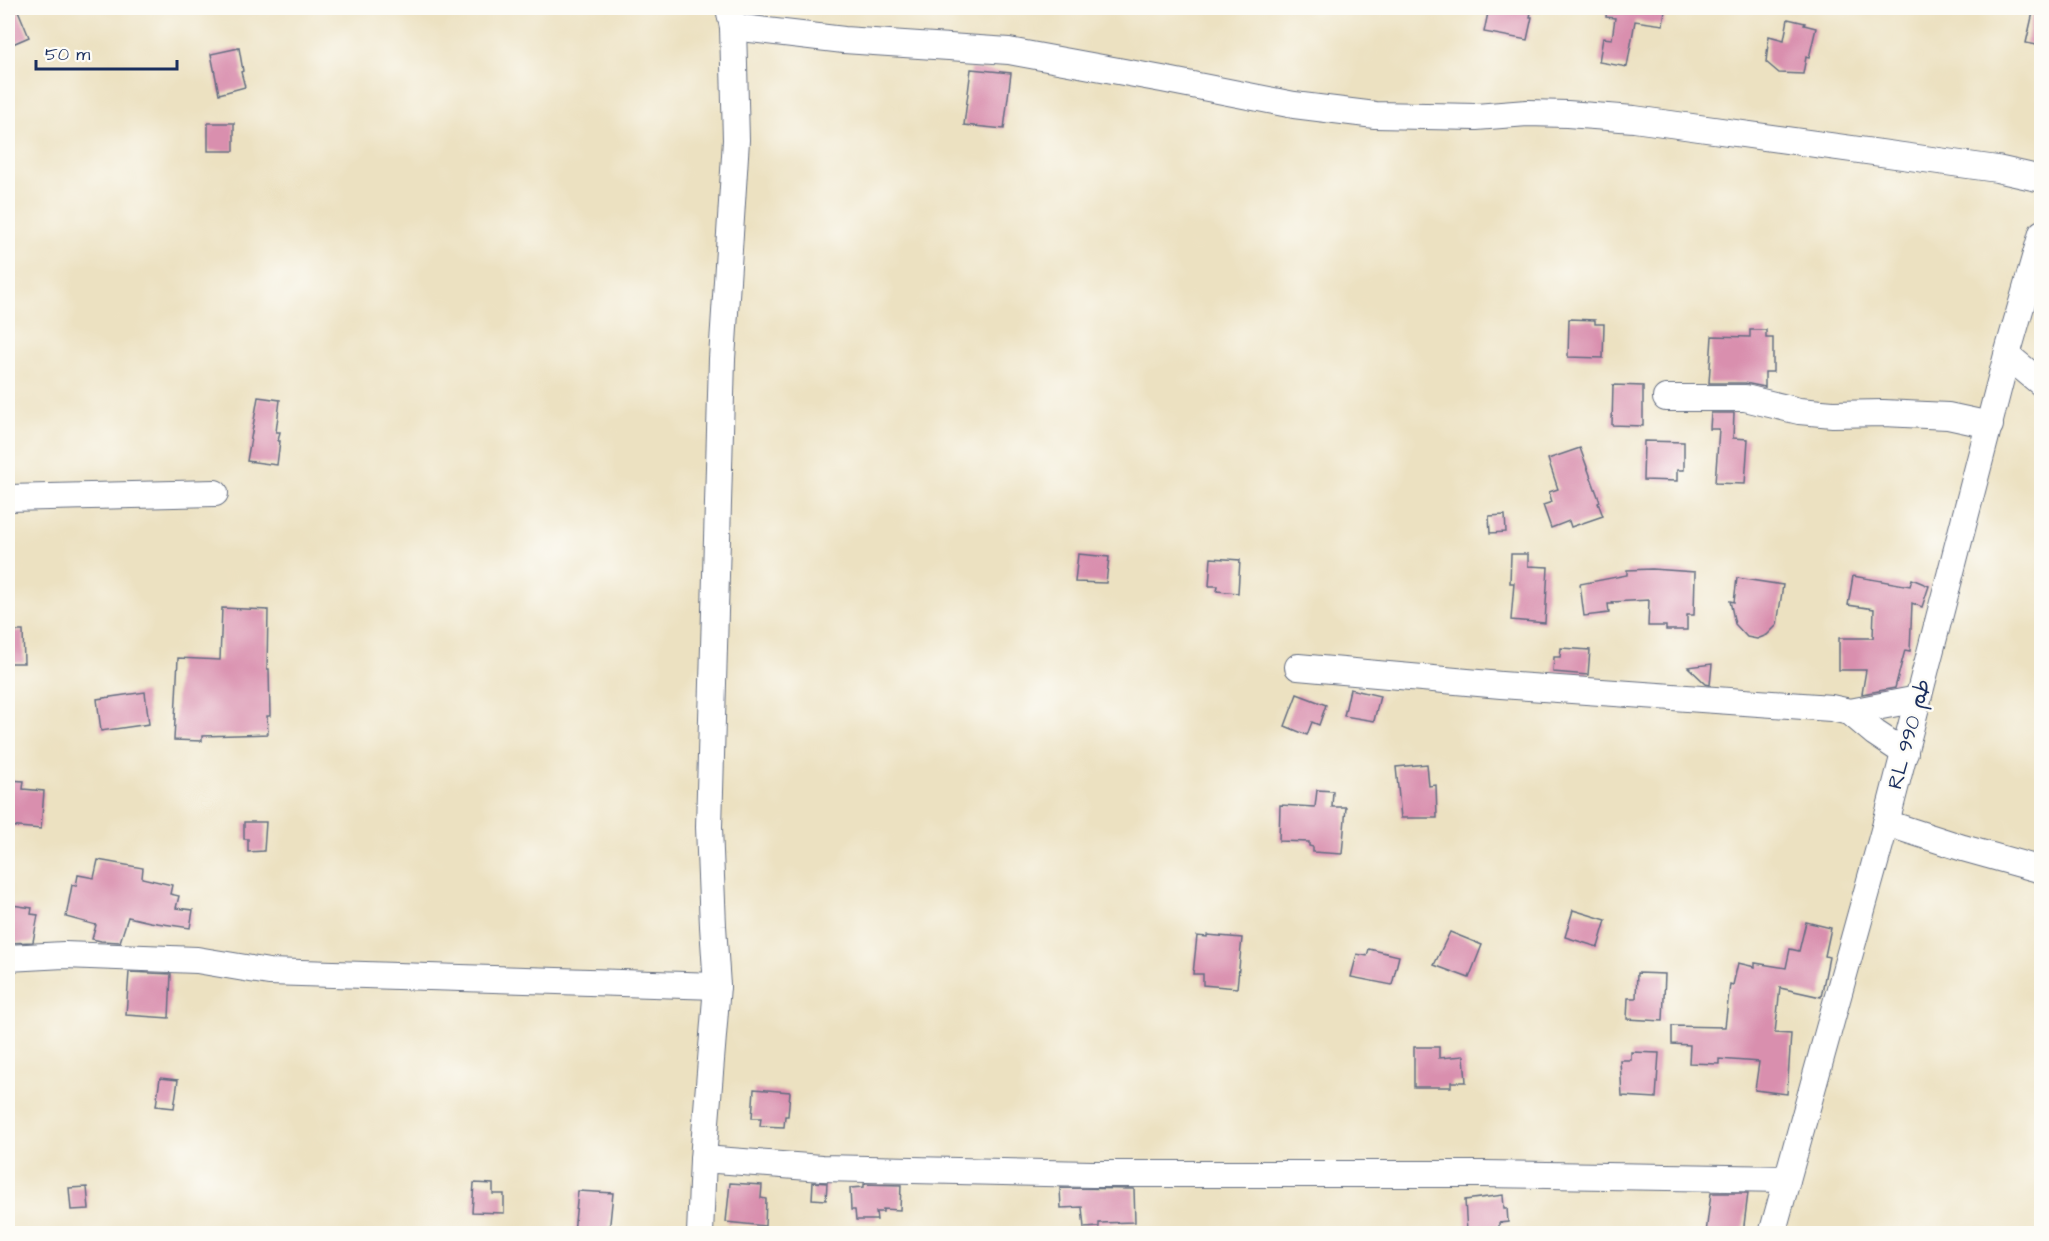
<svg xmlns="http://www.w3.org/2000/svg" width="2049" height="1241" viewBox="0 0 2049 1241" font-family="'Architects Daughter','Playpen Sans Arabic',sans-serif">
	<rect width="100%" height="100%" fill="#fdfcf7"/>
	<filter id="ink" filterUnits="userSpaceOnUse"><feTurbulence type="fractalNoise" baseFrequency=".0167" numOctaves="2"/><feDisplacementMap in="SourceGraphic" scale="12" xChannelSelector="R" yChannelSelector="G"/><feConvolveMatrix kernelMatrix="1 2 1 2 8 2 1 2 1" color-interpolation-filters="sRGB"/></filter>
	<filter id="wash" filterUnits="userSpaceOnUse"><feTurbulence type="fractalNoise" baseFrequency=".008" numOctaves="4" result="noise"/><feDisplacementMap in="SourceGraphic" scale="24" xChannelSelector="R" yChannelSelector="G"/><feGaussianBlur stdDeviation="1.35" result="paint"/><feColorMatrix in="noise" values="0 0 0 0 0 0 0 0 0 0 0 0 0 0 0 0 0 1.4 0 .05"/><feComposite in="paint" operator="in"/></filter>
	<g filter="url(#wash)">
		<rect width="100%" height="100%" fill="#ece1c1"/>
		<g id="blocks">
			<g fill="#d98fae">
				<path d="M 8,8 L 17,8 L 29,37 L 8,46 Z"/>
				<path d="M 1489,8 L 1532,8 L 1530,17 L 1532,17 L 1527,40 L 1484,32 Z"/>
				<path d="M 1607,8 L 1659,8 L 1665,10 L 1663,25 L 1635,21 L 1627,67 L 1599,62 L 1603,38 L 1612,39 L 1615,18 L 1606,17 Z"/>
				<path d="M 2034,8 L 2042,8 L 2042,46 L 2026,43 Z"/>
				<path d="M 1788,19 L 1805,23 L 1804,25 L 1816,28 L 1809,58 L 1806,57 L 1803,74 L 1779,73 L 1766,62 L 1769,36 L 1784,40 Z"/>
				<path d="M 239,48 L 243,71 L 241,72 L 245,87 L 219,94 L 211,54 Z"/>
				<path d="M 971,69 L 1011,73 L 1004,129 L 964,125 Z"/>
				<rect x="208" y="123" width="26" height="28"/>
				<path d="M 1569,319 L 1595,320 L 1595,324 L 1604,324 L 1603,358 L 1568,357 Z"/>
				<path d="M 1750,330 L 1766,330 L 1766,338 L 1773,338 L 1773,372 L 1765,372 L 1765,387 L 1745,383 L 1709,383 L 1712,336 L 1750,337 Z"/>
				<path d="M 1613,385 L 1643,386 L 1643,426 L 1612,425 Z"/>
				<path d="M 258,397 L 280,400 L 276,432 L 280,432 L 278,441 L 280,441 L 277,465 L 247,461 Z"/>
				<path d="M 1711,413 L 1734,413 L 1733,438 L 1748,439 L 1745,484 L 1715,483 L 1719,429 L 1710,429 Z"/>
				<path d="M 1644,441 L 1684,442 L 1684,470 L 1677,470 L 1677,481 L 1643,480 Z"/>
				<path d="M 1580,448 L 1600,502 L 1598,503 L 1603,516 L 1571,527 L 1569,521 L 1551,528 L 1543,505 L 1552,502 L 1549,492 L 1558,489 L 1548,459 Z"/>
				<path d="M 1505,515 L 1506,532 L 1490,533 L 1489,516 Z"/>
				<path d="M 1078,554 L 1109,557 L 1106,583 L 1075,582 Z"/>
				<path d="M 1511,554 L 1528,554 L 1528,566 L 1548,567 L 1545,623 L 1511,620 L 1514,583 L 1510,583 Z"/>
				<path d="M 1211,558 L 1240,560 L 1238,593 L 1217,591 L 1218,586 L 1209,586 Z"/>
				<path d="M 1652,569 L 1695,572 L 1694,615 L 1687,615 L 1687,630 L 1666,630 L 1666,626 L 1648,626 L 1649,600 L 1612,602 L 1613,604 L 1608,604 L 1609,613 L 1584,616 L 1580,584 L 1627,575 L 1627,570 Z"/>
				<path d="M 1853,576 L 1910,586 L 1912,579 L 1929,586 L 1922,607 L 1912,603 L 1910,651 L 1905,650 L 1895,688 L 1862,694 L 1866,670 L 1839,670 L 1839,638 L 1873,638 L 1874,609 L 1848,605 Z"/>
				<path d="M 1737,578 L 1783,585 L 1777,625 L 1767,635 L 1757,639 L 1747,637 L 1735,624 L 1730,601 L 1734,602 Z"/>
				<path d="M 222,608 L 268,610 L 267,669 L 269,669 L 270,716 L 267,716 L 268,734 L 202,736 L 202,741 L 174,740 L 178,658 L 220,660 Z"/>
				<path d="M 8,631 L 23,631 L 24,663 L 8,663 Z"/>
				<path d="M 1561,648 L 1590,650 L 1588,675 L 1553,672 L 1554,657 L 1560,657 Z"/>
				<path d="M 1712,664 L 1710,685 L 1706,684 L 1688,667 Z"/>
				<path d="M 1350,689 L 1380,696 L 1374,721 L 1344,716 Z"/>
				<path d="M 145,692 L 149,724 L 101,731 L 97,699 Z"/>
				<path d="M 1297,694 L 1326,705 L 1319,725 L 1312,722 L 1307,735 L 1285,726 Z"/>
				<path d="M 1427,764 L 1429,786 L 1436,785 L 1437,818 L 1401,818 L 1396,767 Z"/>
				<path d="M 8,780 L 24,781 L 23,789 L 44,791 L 41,829 L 8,826 Z"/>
				<path d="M 1317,790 L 1333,791 L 1332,807 L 1346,807 L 1342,854 L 1313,852 L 1313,847 L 1309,846 L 1309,842 L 1279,841 L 1280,805 L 1315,807 Z"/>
				<path d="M 244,822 L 266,822 L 264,851 L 248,852 L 248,839 L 244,839 Z"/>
				<path d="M 98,860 L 143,868 L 142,878 L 172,885 L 170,894 L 179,896 L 176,908 L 193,910 L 190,928 L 150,922 L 128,917 L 120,942 L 101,941 L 92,939 L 96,925 L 66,917 L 72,885 L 76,886 L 78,875 L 94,878 Z"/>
				<path d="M 12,905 L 32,908 L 31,914 L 38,915 L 33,942 L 8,943 L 8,908 L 11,909 Z"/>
				<path d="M 1573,910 L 1606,920 L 1598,947 L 1565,937 Z"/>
				<path d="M 1806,922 L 1831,928 L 1825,956 L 1829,957 L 1821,997 L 1780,988 L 1775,1033 L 1791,1034 L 1787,1094 L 1755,1090 L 1759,1062 L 1719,1059 L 1719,1064 L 1689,1063 L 1690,1045 L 1672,1044 L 1672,1026 L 1725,1027 L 1730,984 L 1733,985 L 1738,963 L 1755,967 L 1755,963 L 1786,968 L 1790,949 L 1799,951 Z"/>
				<path d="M 1450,932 L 1482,945 L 1469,978 L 1434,965 Z"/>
				<path d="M 1207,935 L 1242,938 L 1237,988 L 1203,985 L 1203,974 L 1193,974 L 1197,936 L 1207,937 Z"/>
				<path d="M 1369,949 L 1399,956 L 1392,985 L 1351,977 L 1357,954 L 1367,956 Z"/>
				<path d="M 129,972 L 171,974 L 169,1018 L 126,1015 Z"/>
				<path d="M 1637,973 L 1665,974 L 1663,1021 L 1627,1019 L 1628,998 L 1636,998 Z"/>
				<path d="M 1414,1047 L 1439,1047 L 1439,1058 L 1464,1056 L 1466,1082 L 1451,1082 L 1451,1087 L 1414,1087 Z"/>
				<path d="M 1631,1052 L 1659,1053 L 1656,1098 L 1622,1096 L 1620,1060 L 1631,1060 Z"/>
				<path d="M 160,1078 L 178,1080 L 174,1108 L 156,1106 Z"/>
				<path d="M 754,1089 L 790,1092 L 788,1116 L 785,1116 L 784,1127 L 760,1126 L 761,1118 L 752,1118 Z"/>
				<path d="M 813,1182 L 827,1183 L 826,1200 L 812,1199 Z"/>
				<path d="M 474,1183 L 493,1184 L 493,1194 L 504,1194 L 504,1213 L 472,1212 Z"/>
				<path d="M 730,1183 L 762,1185 L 761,1198 L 766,1199 L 765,1226 L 726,1222 Z"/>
				<path d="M 864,1184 L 901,1185 L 900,1210 L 883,1209 L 883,1212 L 876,1212 L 877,1220 L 856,1220 L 855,1210 L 851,1210 L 850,1188 L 864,1187 Z"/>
				<path d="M 87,1187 L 89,1209 L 71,1210 L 69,1188 Z"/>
				<path d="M 1060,1188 L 1134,1189 L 1135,1222 L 1099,1223 L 1099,1227 L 1084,1228 L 1082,1207 L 1061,1208 Z"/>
				<path d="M 578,1191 L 613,1193 L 609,1233 L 574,1233 Z"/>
				<path d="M 1711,1193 L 1748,1193 L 1743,1233 L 1706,1233 Z"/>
				<path d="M 1503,1195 L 1504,1208 L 1507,1208 L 1508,1222 L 1499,1223 L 1499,1232 L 1467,1233 L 1465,1200 Z"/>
			</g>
		</g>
	</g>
	<g filter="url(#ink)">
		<use href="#blocks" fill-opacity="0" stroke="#646d81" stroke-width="1.5"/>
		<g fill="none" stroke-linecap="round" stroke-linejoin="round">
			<defs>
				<g id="minor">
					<path d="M 733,27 L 844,40 L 1009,51 L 1162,79 L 1294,105 L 1375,115 L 1476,117 L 1527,113 L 1567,114 L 1634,119 L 1997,169 L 2042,179"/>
					<path d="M 2007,355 L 2042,384"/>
					<path d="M 1666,398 L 1745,398 L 1799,411 L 1833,414 L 1883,413 L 1948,416 L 1990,425"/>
					<path d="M 8,498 L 215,493"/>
					<path d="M 1298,667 L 1501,685 L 1831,708 L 1850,712 L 1875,733 L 1905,753"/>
					<path d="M 1850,712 L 1918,699"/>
					<path d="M 1886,823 L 1963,848 L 2042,870"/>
					<path d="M 8,958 L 64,955 L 197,960 L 269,972 L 717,986"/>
					<path d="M 703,1159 L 822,1168 L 1092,1174 L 1483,1174 L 1787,1179"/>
					<path d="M 700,1234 L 703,1159 L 717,986 L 713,926 L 709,827 L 722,359 L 736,140 L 733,27 L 729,8"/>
					<path d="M 1772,1234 L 1886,823 L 2007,355 L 2042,233"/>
				</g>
			</defs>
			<use href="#minor" stroke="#646d81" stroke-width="28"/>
			<use href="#minor" stroke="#fff" stroke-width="26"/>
		</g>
	</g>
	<g text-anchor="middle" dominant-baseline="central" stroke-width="5" stroke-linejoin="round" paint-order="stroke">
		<g font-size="21" fill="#1b2f5e" stroke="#fdfcf7">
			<text transform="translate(1909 734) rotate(-75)">RL طم 990</text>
		</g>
	</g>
	<rect width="2049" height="1241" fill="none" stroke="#fdfcf7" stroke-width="30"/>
	<path d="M36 60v9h141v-9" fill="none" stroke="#1b2f5e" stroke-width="3"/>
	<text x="45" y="60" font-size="18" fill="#1b2f5e" stroke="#fdfcf7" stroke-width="4.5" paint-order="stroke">50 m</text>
</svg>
